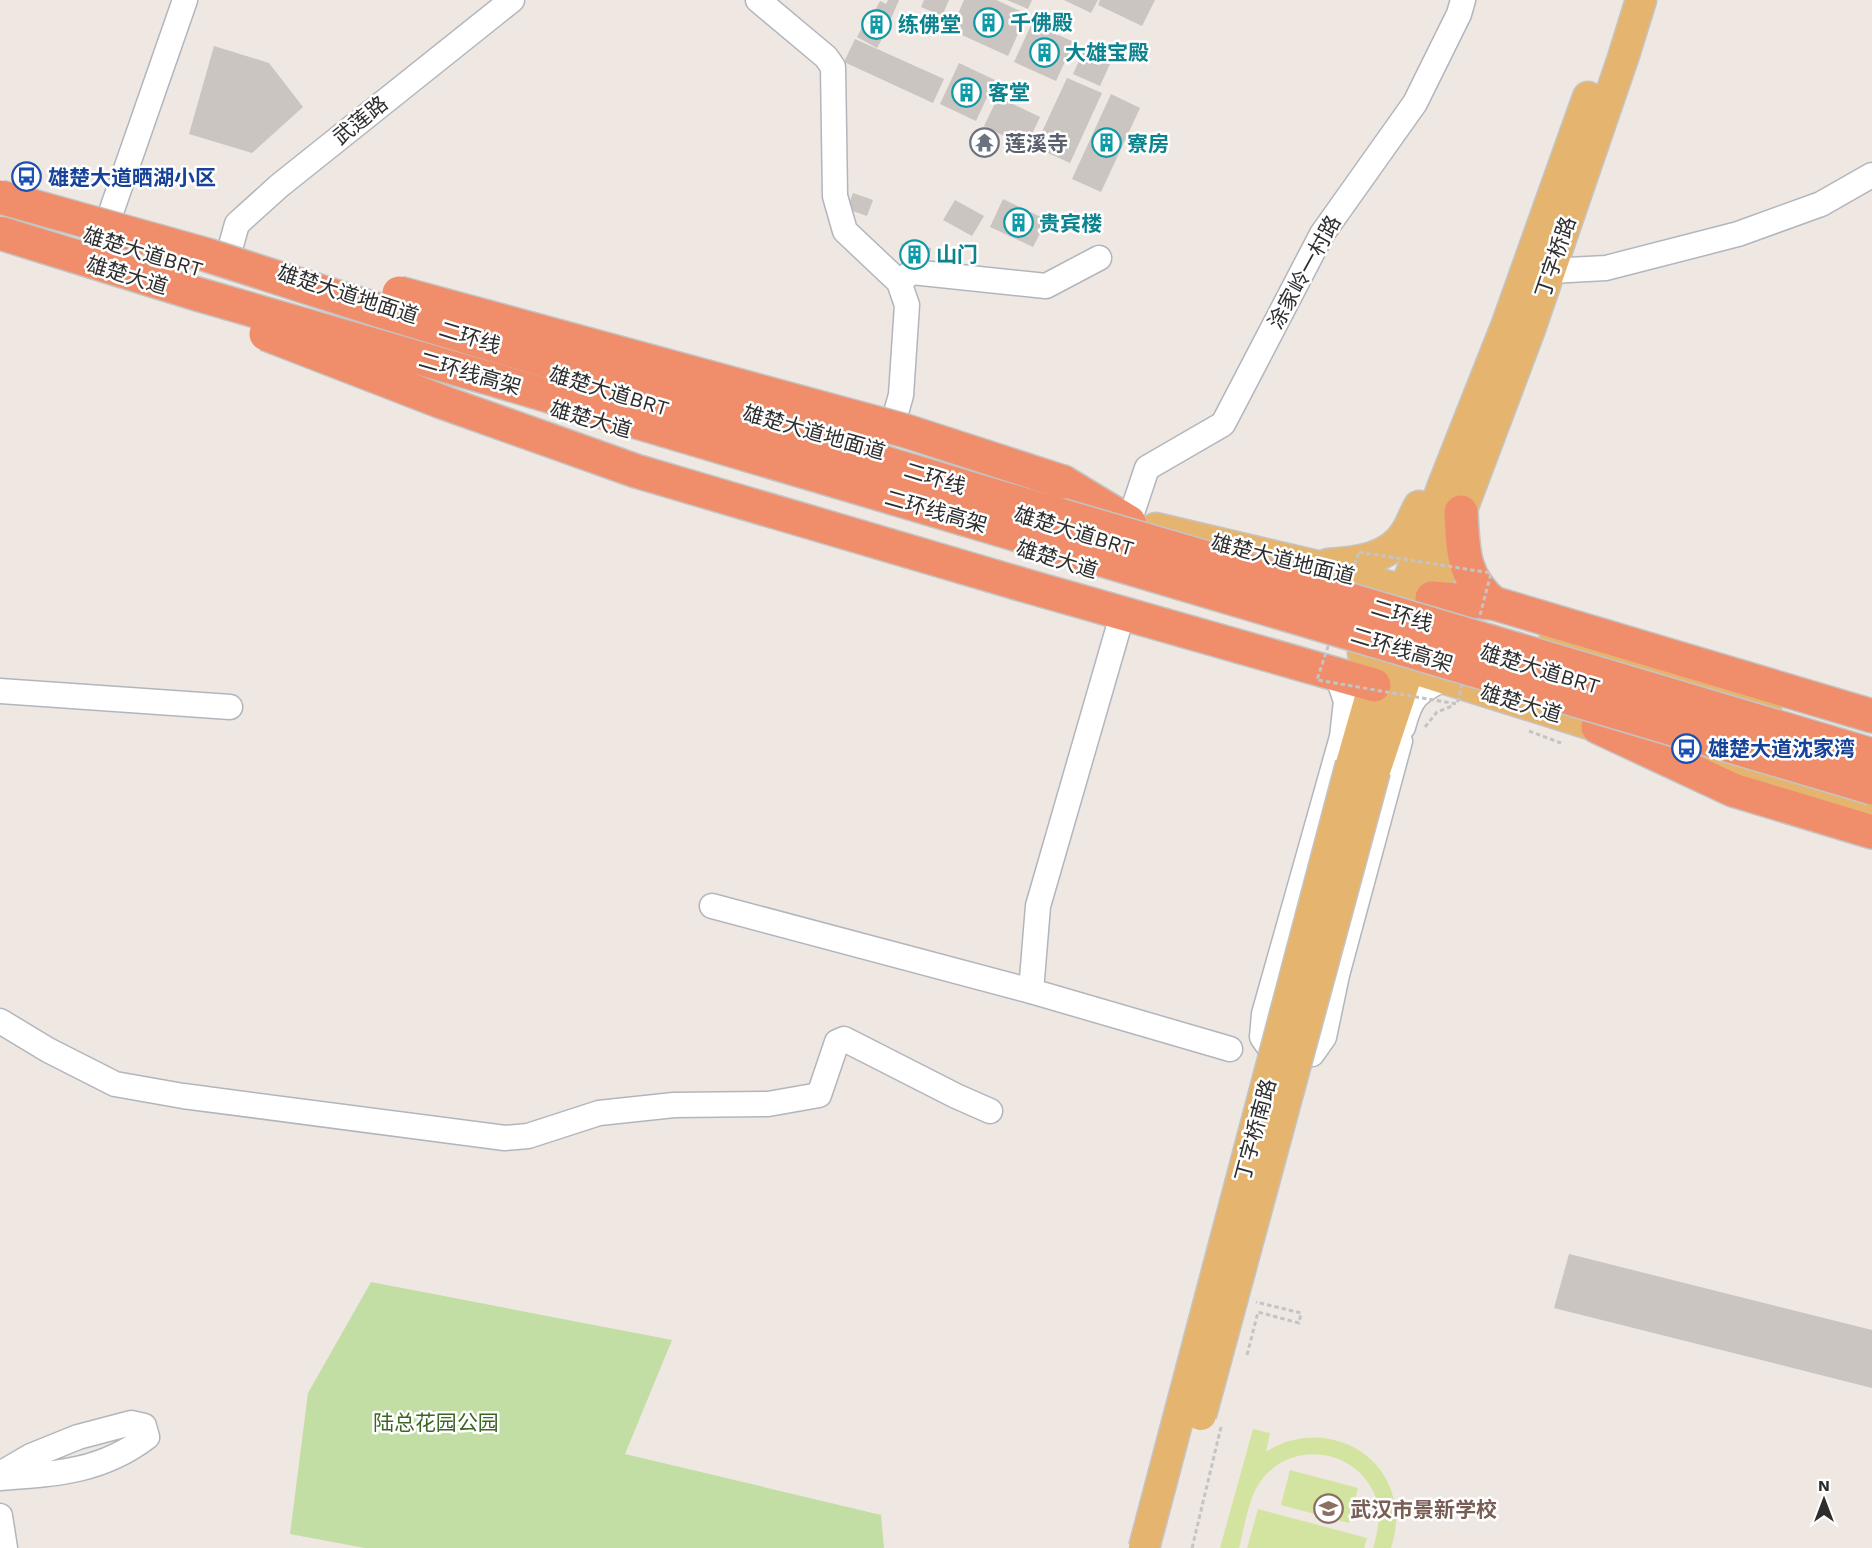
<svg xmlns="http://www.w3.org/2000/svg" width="1872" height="1548" viewBox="0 0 1872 1548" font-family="'Work Sans','Noto Sans SC',sans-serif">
	<rect width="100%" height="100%" fill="#eee7e2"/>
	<path fill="#c2dea4" d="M 371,1282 L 672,1340 L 625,1454 L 881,1515 L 884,1548 L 365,1548 L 290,1534 L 308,1393 Z"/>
	<g fill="#d3e4a1">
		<path d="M 1253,1429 L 1270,1433 L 1266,1452 C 1316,1419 1386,1445 1395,1506 C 1398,1521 1395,1534 1391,1548 L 1373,1548 C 1378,1531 1381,1515 1376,1498 C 1359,1450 1295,1439 1263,1478 C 1248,1496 1245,1526 1239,1548 L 1220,1548 Z"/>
		<path d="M 1290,1470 L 1358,1488 L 1349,1523 L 1281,1505 Z"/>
		<path d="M 1258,1509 L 1367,1538 L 1364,1548 L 1247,1548 Z"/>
	</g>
	<g fill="#cac5c0">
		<path d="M 888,0 L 899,0 L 889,23 L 890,24 L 877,48 L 857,37 L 870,13 L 873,14 L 880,1 L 886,4 Z"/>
		<path d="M 924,0 L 949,0 L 942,16 L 921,7 Z"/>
		<path d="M 964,0 L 996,0 L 1027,14 L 1008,56 L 951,30 Z"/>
		<path d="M 1007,0 L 1032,0 L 1028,9 Z"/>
		<path d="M 1064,0 L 1098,0 L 1091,13 Z"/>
		<path d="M 1100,0 L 1155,0 L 1142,26 L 1098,5 Z"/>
		<path d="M 1032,23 L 1074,42 L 1056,81 L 1014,62 Z"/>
		<path d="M 855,39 L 944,79 L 933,103 L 844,62 Z"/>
		<path d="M 214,46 L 269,63 L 303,107 L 252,153 L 189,134 Z"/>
		<path d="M 1083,52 L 1110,64 L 1100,86 L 1073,74 Z"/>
		<path d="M 959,63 L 995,80 L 976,121 L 940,104 Z"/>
		<path d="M 1067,78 L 1102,93 L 1070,163 L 1035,147 Z"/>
		<path d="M 1111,94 L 1140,108 L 1101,192 L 1072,179 Z"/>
		<path d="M 998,97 L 1040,117 L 1026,147 L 984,126 Z"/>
		<path d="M 853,193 L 873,200 L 867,216 L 847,209 Z"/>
		<path d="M 1003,199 L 1047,220 L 1033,247 L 990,227 Z"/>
		<path d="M 955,200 L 984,216 L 972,236 L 943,220 Z"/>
		<path d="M 902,244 L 931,248 L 928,264 L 900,260 Z"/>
		<path d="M 1569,1254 L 1872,1330 L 1872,1388 L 1554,1308 Z"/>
	</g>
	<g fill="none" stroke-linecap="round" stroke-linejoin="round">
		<defs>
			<g id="minor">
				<path d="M 758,0 L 826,57 L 833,67 L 835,196 L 845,231 L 899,282 L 907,305 L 901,395 L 892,427"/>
				<path d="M 109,218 L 185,0"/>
				<path d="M 228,256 L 237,224 L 279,186 L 512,0"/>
				<path d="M 1550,271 L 1606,268 L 1738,234 L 1821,204 L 1872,175"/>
				<path d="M 899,282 L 912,272 L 1046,286 L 1099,258"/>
				<path d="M 1129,522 L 1147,468 L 1223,424 L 1322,234 L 1415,103 L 1459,14 L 1463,0"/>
				<path d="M 1337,675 L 1346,701 L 1342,737 L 1264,1014 L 1262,1037 L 1271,1050 L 1291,1057 L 1312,1054 L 1324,1037 L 1337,975 L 1400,741 L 1396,729"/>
				<path d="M 0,691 L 230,707"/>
				<path d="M 1403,727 C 1411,697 1416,693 1443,679"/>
				<path d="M 712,906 L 1031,991 L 1230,1049"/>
				<path d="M 1031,991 L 1038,906 L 1123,612"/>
				<path d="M 0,1021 L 48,1050 L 115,1084 L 183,1096 L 505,1138 L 528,1136 L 599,1113 L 674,1105 L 768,1104 L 819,1095 L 837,1042 L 844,1039 L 956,1096 L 990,1111"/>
				<path d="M 0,1474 L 31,1456 L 78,1437 L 131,1423 L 144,1426 L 147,1437 C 101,1472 55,1474 0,1478"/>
				<path d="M 0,1516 L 5,1548"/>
			</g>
			<g id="major">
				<path d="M 1156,528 L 1313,565 L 1455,605"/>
				<path d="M 1328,564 C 1356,562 1390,559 1406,532 C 1411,524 1414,515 1419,506"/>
				<path d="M 1398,609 L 1444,483 L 1507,324 L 1588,97"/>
				<path d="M 1555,637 L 1766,708"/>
				<path d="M 1363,653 L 1621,734"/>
				<path d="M 1664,746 L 1872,807"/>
				<path d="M 1351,764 L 1380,663"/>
				<path d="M 1375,771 L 1461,512 L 1530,329 L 1623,58 L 1641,0"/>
			</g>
			<g id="highway">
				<path d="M 1063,482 L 1129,522"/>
				<path d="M 1461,512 C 1463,550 1462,576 1493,603"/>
				<path d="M 1020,584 L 1374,685"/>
				<path d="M 1432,598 L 1493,603 L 1872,716"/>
				<path d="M 1598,727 L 1733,790 L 1872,832"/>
			</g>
		</defs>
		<use href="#minor" stroke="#b2b6bc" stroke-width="27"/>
		<use href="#major" stroke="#c4c4c4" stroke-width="33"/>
		<use href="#highway" stroke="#c4c4c4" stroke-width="36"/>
		<g stroke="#c4c4c4" stroke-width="3" stroke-dasharray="4.5 3" stroke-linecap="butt">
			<path d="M 1425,727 L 1437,712 L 1452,706"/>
			<path d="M 1529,731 L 1561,743"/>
			<path d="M 1247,1355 L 1258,1312 L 1299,1323 L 1301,1313 L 1256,1302"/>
			<path d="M 1192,1548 L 1221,1427"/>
		</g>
		<use href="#minor" stroke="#fff" stroke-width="24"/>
		<use href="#major" stroke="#e5b570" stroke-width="30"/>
		<use href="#highway" stroke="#f08e6b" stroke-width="33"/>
		<defs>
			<g id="major-bridge">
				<path d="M 1201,1415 L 1375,771"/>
				<path d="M 1144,1548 L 1351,764"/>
			</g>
			<g id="highway-bridge">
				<path d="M 0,197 L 207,255 L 384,312 L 1005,499 L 1327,593 L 1872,755"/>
				<path d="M 0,233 L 197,294 L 495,380 L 1872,788"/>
				<path d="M 399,293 L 906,431 L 1063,482"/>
				<path d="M 266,334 L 442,402 L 636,471 L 1020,584"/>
			</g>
		</defs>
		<use href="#major-bridge" stroke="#c4c4c4" stroke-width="33" stroke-linecap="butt"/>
		<use href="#highway-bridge" stroke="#c4c4c4" stroke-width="36" stroke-linecap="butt"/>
		<path stroke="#c4c4c4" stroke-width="3" stroke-dasharray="4.5 3" stroke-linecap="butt" d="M 1359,552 L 1491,573 L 1457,704 L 1317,680 Z"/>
		<use href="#major-bridge" stroke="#e5b570" stroke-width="30"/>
		<use href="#highway-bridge" stroke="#f08e6b" stroke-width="33"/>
	</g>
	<defs>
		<symbol id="building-ring" viewBox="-11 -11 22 22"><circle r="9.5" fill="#fff" stroke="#0f9aa8" stroke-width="1.5"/><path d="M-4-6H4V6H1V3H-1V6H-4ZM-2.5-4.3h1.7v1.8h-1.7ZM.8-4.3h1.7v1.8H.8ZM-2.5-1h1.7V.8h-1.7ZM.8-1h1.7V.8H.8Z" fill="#0f9aa8"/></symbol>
		<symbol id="temple-ring" viewBox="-11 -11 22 22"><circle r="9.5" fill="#fff" stroke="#6b7280" stroke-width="1.5"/><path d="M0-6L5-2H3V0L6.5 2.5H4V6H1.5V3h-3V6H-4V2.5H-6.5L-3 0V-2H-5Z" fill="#6b7280"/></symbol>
		<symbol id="bus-ring" viewBox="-11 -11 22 22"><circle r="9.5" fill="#fff" stroke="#1a4fb4" stroke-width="1.5"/><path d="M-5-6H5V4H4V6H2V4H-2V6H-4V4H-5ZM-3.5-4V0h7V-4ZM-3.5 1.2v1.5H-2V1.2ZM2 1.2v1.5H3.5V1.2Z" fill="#1a4fb4"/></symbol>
		<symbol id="school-ring" viewBox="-11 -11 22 22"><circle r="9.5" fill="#fff" stroke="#8d6e63" stroke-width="1.5"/><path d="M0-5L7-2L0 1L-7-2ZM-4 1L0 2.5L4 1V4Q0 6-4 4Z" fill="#8d6e63"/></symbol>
	</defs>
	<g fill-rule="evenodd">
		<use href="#building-ring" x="972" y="6" width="33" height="33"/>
		<use href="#building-ring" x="860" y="8" width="33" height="33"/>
		<use href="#building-ring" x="1028" y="36" width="33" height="33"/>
		<use href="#building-ring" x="950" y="76" width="33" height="33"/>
		<use href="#temple-ring" x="968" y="126" width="33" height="33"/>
		<use href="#building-ring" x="1090" y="126" width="33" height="33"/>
		<use href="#bus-ring" x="10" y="160" width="33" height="33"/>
		<use href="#building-ring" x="1002" y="206" width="33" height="33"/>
		<use href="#building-ring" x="898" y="238" width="33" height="33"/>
		<use href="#bus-ring" x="1670" y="732" width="33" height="33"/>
		<use href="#school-ring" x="1312" y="1492" width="33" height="33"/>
	</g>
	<g text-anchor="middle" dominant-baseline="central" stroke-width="5" stroke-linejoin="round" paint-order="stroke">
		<g font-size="21" font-weight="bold" fill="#0d838f" stroke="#fff" text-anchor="start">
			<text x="1010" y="22">千佛殿</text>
			<text x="898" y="24">练佛堂</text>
			<text x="1065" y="52">大雄宝殿</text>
			<text x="988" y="92">客堂</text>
			<text x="1127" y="143">寮房</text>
			<text x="1039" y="223">贵宾楼</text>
			<text x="936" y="254">山门</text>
		</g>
		<g font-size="21" fill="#2e2e2e" stroke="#fff">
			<text transform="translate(360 120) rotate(-39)">武莲路</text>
			<text transform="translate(143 252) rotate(17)">雄楚大道BRT</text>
			<text transform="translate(1555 257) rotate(-71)">丁字桥路</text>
			<text transform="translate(1304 272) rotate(-61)">涂家岭一村路</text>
			<text transform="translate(127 275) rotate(17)">雄楚大道</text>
			<text transform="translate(348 294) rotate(18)">雄楚大道地面道</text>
			<text transform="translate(470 337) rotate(17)">二环线</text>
			<text transform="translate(470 373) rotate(16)">二环线高架</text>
			<text transform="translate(609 391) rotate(17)">雄楚大道BRT</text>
			<text transform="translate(591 419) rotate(16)">雄楚大道</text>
			<text transform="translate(814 432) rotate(16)">雄楚大道地面道</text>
			<text transform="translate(935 478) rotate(17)">二环线</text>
			<text transform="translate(936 511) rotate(16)">二环线高架</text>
			<text transform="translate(1074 531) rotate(17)">雄楚大道BRT</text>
			<text transform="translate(1057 559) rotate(17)">雄楚大道</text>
			<text transform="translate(1283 559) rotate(14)">雄楚大道地面道</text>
			<text transform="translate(1402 615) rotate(17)">二环线</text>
			<text transform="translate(1402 649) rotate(17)">二环线高架</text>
			<text transform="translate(1540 669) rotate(17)">雄楚大道BRT</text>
			<text transform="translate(1521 703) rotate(17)">雄楚大道</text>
			<text transform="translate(1255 1130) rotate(-75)">丁字桥南路</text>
		</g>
		<g font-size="21" font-weight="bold" fill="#5b616d" stroke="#fff" text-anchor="start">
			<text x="1005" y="143">莲溪寺</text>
		</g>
		<g font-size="21" font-weight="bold" fill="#164399" stroke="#fff" text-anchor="start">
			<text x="48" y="177">雄楚大道晒湖小区</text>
			<text x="1708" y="748">雄楚大道沈家湾</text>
		</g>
		<g font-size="21" fill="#3c6623" stroke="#fff">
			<text x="436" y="1422">陆总花园公园</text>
		</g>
		<g font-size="21" font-weight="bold" fill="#785e54" stroke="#fff" text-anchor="start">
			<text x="1350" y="1509">武汉市景新学校</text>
		</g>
	</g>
	<g transform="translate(1824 1500)" stroke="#ffffff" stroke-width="4.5" paint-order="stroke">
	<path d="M0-4.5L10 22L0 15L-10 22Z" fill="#2e2e2e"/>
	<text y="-9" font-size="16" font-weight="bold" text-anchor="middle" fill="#2e2e2e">N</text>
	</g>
</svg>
